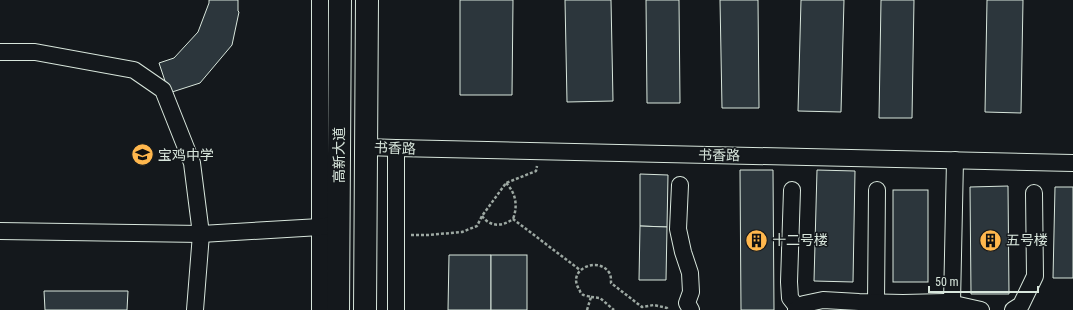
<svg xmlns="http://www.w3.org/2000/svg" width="1073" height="310" viewBox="0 0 1073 310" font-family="'Roboto Condensed','Noto Sans SC',sans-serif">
	<rect width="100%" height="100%" fill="#14181c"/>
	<g fill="#2c363c" stroke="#d8e6dc">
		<path d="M 209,0 L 238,0 L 238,11 L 239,12 L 232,45 L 200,83 L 169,93 L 159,63 L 174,58 L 198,32 L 209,3 Z"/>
		<path d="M 460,0 L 513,0 L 512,95 L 460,95 Z"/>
		<path d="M 565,0 L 611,0 L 613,101 L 567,102 Z"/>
		<path d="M 646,0 L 679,0 L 680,103 L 647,103 Z"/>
		<path d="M 720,0 L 758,0 L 759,108 L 722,108 Z"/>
		<path d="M 801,0 L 844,0 L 841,112 L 798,111 Z"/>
		<path d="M 881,0 L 914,0 L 912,118 L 879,118 Z"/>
		<path d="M 987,0 L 1023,0 L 1021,113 L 985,112 Z"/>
		<path d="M 740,170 L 773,170 L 774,310 L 741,310 Z"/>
		<path d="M 817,170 L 855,171 L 853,282 L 814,281 Z"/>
		<path d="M 640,174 L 668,175 L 667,227 L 640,226 Z"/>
		<path d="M 1008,186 L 1009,294 L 971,294 L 970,187 Z"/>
		<path d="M 1055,187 L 1073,187 L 1073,278 L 1053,278 Z"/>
		<rect x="893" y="190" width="35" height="92"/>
		<path d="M 640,226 L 667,227 L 666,280 L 639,280 Z"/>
		<path d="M 449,255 L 491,255 L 491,310 L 448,310 Z"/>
		<rect x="491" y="255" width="36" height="55"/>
		<path d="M 44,291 L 128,291 L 127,310 L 45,310 Z"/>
	</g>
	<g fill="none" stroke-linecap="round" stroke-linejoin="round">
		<defs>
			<g id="minor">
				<path d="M 320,0 L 320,310"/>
				<path d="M 0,52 L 35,52 L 134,70 L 163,90 L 192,163 L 201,234 L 195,310"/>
				<path d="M 366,147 L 396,148 L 1073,163"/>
				<path d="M 396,148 L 396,310"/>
				<path d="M 680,185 L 678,229 L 683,252 L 690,273 L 691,292 L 687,303 L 691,310"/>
				<path d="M 792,190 L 789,282 L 790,298 L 798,308"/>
				<path d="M 0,231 L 201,234 L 320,227 L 339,224"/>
				<path d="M 876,302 L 877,190"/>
				<path d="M 952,303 L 955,160"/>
				<path d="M 796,310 L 804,304 L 823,300 L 859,302 L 903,303 L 945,302 L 981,310"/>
				<path d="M 1013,310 L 1021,305 L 1035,276 L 1034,193"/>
			</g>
			<g id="highway">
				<path d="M 338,310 L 340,0"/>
				<path d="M 365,310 L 367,0"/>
			</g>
		</defs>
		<use href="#minor" stroke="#d8e6dc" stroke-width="18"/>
		<use href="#highway" stroke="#d8e6dc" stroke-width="24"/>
		<g stroke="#9da8a2" stroke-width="2.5" stroke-dasharray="3 2" stroke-linecap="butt">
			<path d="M 506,183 C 516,193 518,206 513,219"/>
			<path d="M 482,216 C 490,227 502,227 513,219 L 580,270"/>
			<path d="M 411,235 L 428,235 L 462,232 L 477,226 L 482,216 L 506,183 L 536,171 L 537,166"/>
			<path d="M 591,297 L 600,298 L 614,310"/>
			<path d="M 587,310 L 591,297 C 589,296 584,296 582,294 C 580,293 580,290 579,289 C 566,269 600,255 610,274 C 611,277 611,280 611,283 L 642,307 L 654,305 L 667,308 L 668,310"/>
		</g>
		<use href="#minor" stroke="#14181c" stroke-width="16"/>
		<use href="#highway" stroke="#14181c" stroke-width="22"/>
	</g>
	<defs>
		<symbol id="school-disc" viewBox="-11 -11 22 22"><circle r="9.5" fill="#ffb74d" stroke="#14181c"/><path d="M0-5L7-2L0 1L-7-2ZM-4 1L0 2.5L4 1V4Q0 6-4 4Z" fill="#111"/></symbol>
		<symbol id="building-disc" viewBox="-11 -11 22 22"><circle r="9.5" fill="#ffb74d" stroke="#14181c"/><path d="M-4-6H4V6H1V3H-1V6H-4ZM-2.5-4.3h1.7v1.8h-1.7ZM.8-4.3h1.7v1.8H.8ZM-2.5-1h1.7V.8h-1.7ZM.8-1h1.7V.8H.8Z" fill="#111"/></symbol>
	</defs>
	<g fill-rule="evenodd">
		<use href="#school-disc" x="130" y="142" width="25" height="25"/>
		<use href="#building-disc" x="744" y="228" width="25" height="25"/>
		<use href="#building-disc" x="978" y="228" width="25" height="25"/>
	</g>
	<g text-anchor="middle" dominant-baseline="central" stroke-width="3" stroke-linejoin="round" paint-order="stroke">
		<g font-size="14" fill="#d8e6dc" stroke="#14181c">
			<text transform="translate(395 148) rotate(2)">书香路</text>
			<text transform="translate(339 155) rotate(-90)">高新大道</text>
			<text transform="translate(719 155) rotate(1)">书香路</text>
		</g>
		<g font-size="14" fill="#d8e6dc" stroke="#14181c" text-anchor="start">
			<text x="158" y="155">宝鸡中学</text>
			<text x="772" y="240">十二号楼</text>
			<text x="1006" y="240">五号楼</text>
		</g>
	</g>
	<path d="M929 286v6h109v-6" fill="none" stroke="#d8e6dc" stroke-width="2"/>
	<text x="935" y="286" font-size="12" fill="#d8e6dc" stroke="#14181c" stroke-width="3" paint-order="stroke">50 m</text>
</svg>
